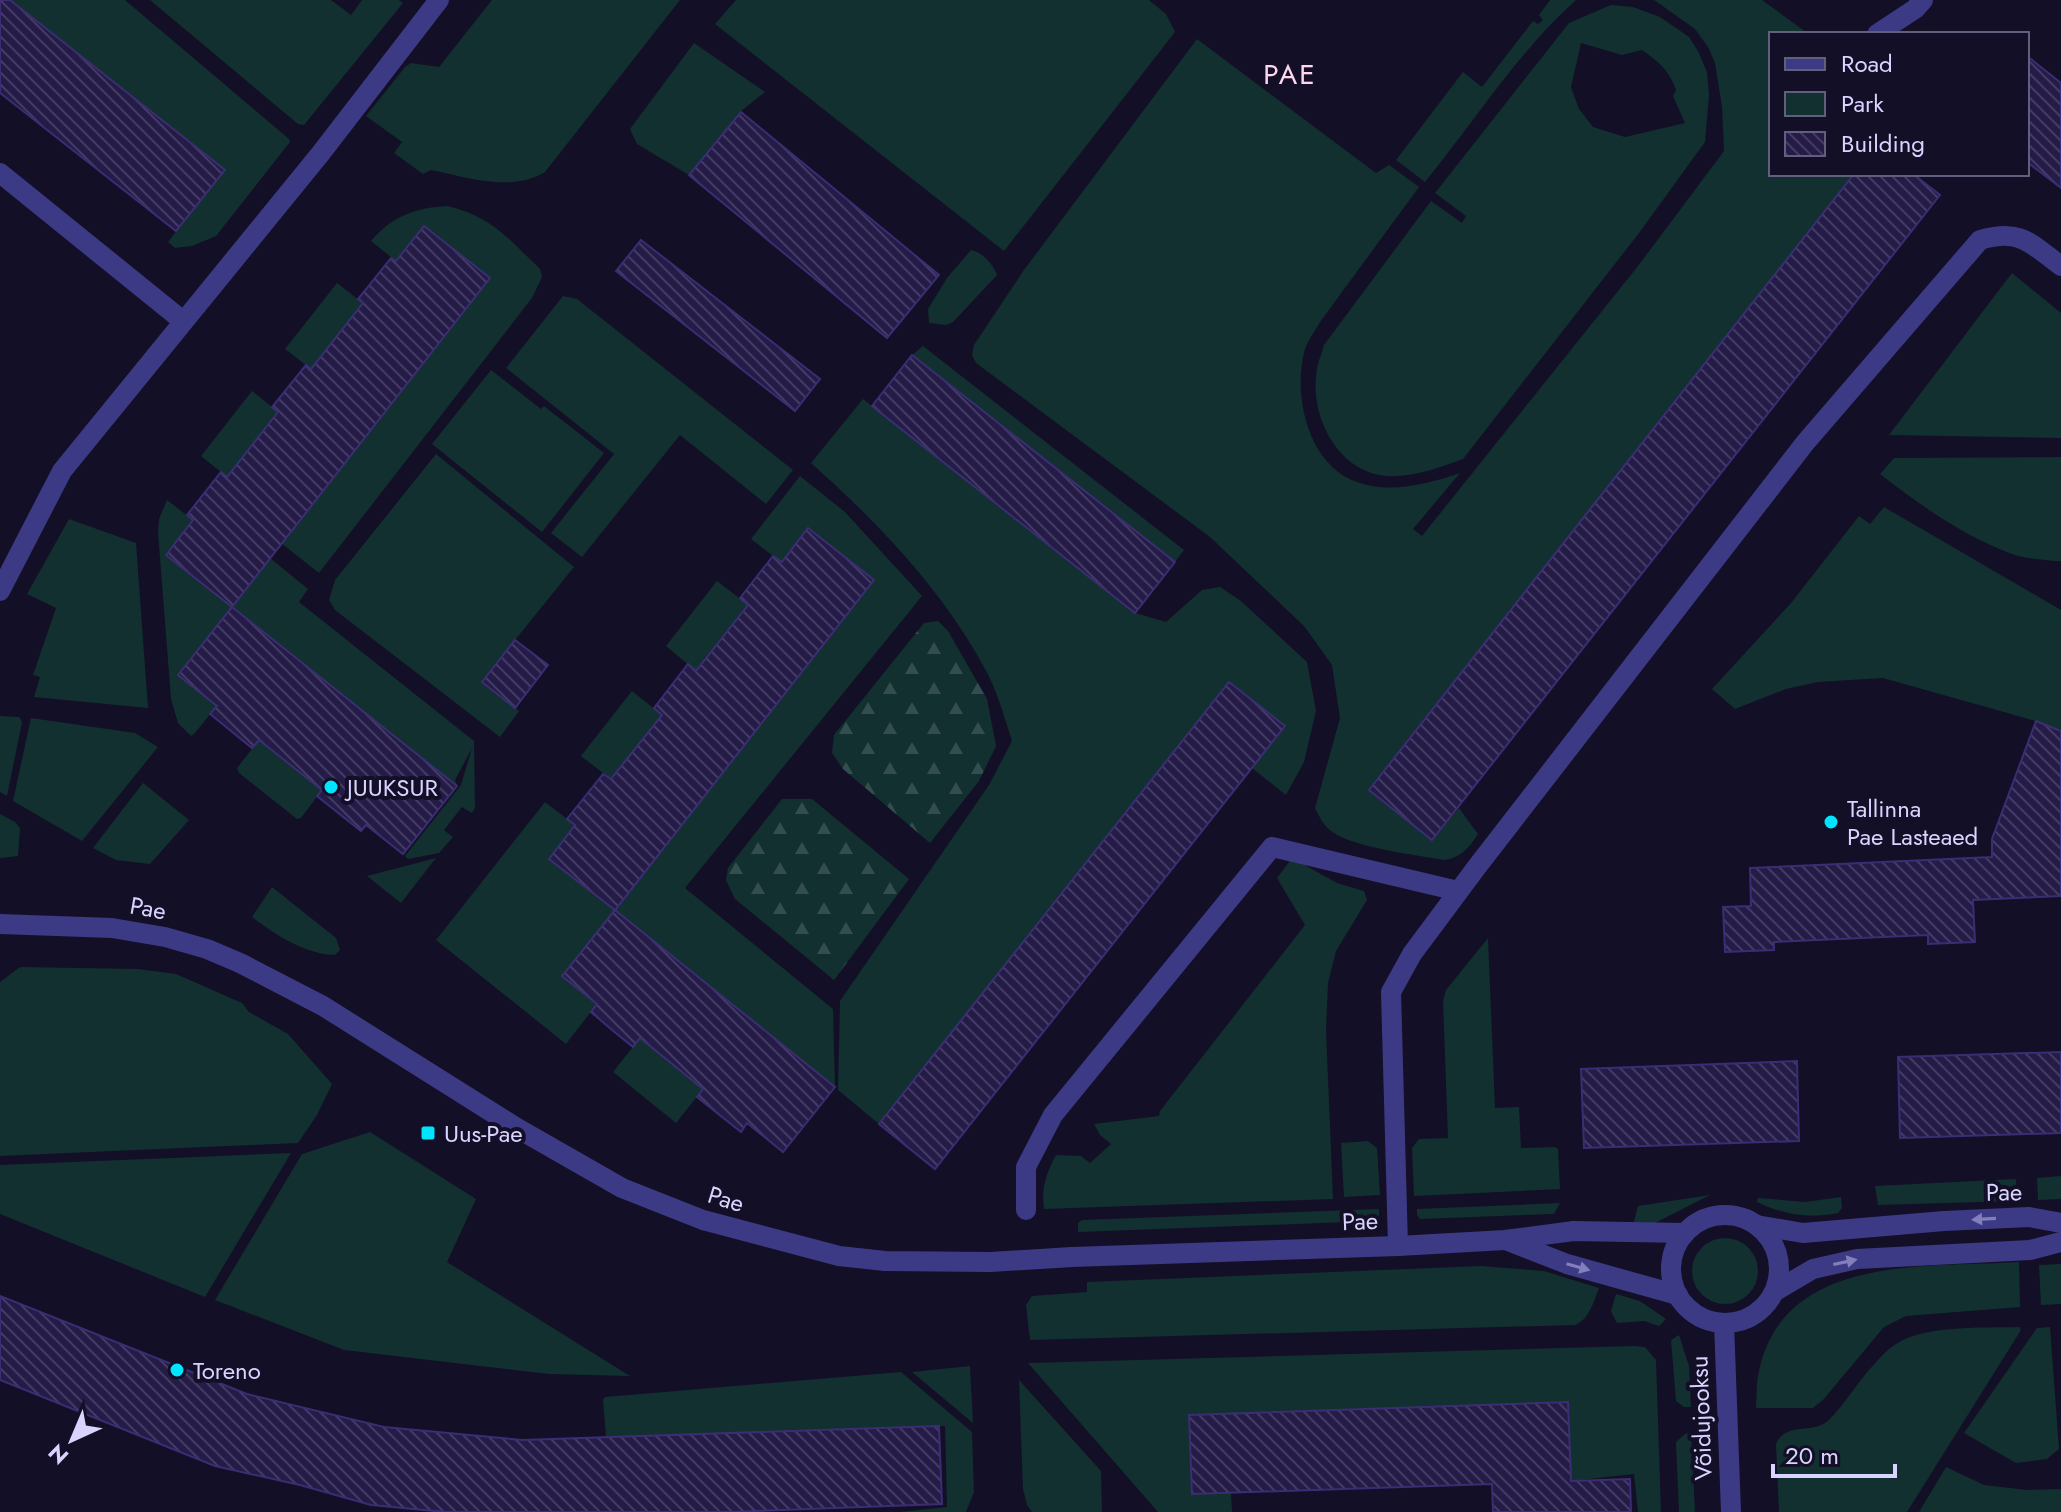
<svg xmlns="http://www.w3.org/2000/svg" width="2061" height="1512" viewBox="0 0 2061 1512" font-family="Jost,sans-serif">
	<defs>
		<pattern id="forest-firs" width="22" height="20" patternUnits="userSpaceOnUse" patternTransform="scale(2)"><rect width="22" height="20" fill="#12302f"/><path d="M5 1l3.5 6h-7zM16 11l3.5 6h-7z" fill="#344d4e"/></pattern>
		<pattern id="building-back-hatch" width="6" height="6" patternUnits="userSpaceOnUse" patternTransform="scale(2)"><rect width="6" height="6" fill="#241b47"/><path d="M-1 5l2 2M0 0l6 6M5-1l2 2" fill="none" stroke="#433b63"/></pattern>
	</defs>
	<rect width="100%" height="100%" fill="#130f26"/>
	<g fill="#12302f" fill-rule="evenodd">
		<path d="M 10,0 L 125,0 L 289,139 L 290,142 L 216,236 L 192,246 L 175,248 L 168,242 L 224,169 Z"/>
		<path d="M 150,0 L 331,0 L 351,15 L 362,0 L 399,0 L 403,3 L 304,125 L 298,124 Z"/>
		<path d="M 492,0 L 680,0 L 545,172 C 510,193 468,177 431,170 L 423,174 L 394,153 L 402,142 L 366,116 L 405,67 L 411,63 L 439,67 Z"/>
		<path d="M 736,0 L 1149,0 L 1166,14 L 1175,32 L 1004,251 L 715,24 Z"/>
		<path d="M 1550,0 L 1576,0 C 1517,53 1475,121 1425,182 L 1396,160 L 1463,72 L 1482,87 L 1533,21 L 1538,24 L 1543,20 L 1539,15 Z"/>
		<path d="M 1654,0 L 1762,0 L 1806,32 L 1808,34 L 1771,34 L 1771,174 L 1854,174 L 1369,789 L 1432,840 L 1459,808 L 1478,834 C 1469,848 1461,858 1444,860 C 1416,855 1357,848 1334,833 C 1324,827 1320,818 1315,808 L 1340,718 L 1332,665 L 1304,626 L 1210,537 L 976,363 L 972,355 L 974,345 L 1024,270 L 1197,39 L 1376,173 L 1389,165 L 1419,187 L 1320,322 C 1315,331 1308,340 1305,349 C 1292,395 1308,465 1357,482 C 1390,494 1428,484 1460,473 L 1413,529 L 1422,536 L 1638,266 L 1724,151 L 1722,107 L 1715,63 L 1708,47 L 1695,29 Z"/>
		<path d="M 1611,5 L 1633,7 L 1660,17 L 1689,37 L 1698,51 L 1707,72 L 1709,95 L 1705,142 L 1639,233 L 1463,459 C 1438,468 1407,480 1379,475 C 1334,466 1309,412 1317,369 C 1318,361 1322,353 1324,345 L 1431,201 L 1462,223 L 1466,216 L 1435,193 L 1569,23 ZM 1581,43 L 1622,55 L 1642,50 C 1659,62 1669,70 1676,90 L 1673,96 L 1685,123 L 1625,137 L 1593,127 L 1579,109 L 1571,87 Z"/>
		<path d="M 694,43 L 765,92 L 740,112 L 689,175 L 637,144 L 630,129 Z"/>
		<path d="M 447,206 C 491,216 509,239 540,269 L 542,277 L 532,298 L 319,573 L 281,543 L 489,278 L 424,226 L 396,261 L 371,241 C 392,216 415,208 447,206 Z"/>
		<path d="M 971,250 C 981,251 994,265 997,275 L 953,322 L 946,325 L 929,323 L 928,309 L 947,278 Z"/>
		<path d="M 2012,273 L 2061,313 L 2061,438 L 1889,435 Z"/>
		<path d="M 337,283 L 363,303 L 311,369 L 285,349 Z"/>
		<path d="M 563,296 L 577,299 L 793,470 L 766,504 L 680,435 L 582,557 L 551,533 L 614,454 L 506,368 Z"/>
		<path d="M 923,346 L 1184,550 L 1175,562 L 912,355 Z"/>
		<path d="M 491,370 L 541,409 L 544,406 L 604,453 L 542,532 L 432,444 Z"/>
		<path d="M 252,391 L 278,412 L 227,477 L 201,456 Z"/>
		<path d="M 863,399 L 1135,613 L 1166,622 L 1202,590 L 1220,587 L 1241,601 L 1307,662 L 1316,711 L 1304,762 L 1286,795 L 1252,768 L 1285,726 L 1229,682 L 879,1124 L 838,1090 L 840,1001 L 989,785 L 1012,741 C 1004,716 997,690 984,667 C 941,588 877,522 811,463 Z"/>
		<path d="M 436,454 L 574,567 L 482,681 L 519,711 L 500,737 L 335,610 L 329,600 L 335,580 Z"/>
		<path d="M 2061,457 L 2061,561 L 2054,561 C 2040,559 2025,559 2012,554 C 1963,536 1920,505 1880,474 L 1894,458 Z"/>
		<path d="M 800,476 L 845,512 L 922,596 L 685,888 L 833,1009 L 835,1087 L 615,910 L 563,976 L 597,1004 L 566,1044 L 436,940 L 545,802 L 575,825 L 549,859 L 615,909 L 874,580 L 809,529 L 781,562 L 751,539 Z"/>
		<path d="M 167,500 L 193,520 L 166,556 L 232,607 L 270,558 L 308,589 L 299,602 L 474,741 L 475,808 L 472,813 L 462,807 L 444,830 L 453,837 L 439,853 L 408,859 L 405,856 L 461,785 L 472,748 L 455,780 L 457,786 L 232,607 L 178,675 L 217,706 L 194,734 L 191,736 L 178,723 L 171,699 L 158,532 L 159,519 Z"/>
		<path d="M 1884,507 L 2061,610 L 2061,731 L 2036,721 L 1883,678 L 1818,682 L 1786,689 L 1735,709 L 1712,689 L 1791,603 L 1859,516 L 1870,524 Z"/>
		<path d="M 69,519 L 136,543 L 148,708 L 34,697 L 40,677 L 33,675 L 56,608 L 27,594 Z"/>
		<path d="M 717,581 L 748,605 L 696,671 L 666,646 Z"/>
		<path d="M 632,691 L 662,715 L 611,779 L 581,756 Z"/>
		<path d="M 0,716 L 19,717 L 22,722 L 7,796 L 0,792 Z"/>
		<path d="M 31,718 L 135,733 L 158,747 L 82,841 L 13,801 Z"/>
		<path d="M 259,740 L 322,790 L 301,818 L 297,819 L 239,773 L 237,768 Z"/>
		<path d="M 143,783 L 189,820 L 150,864 L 116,860 L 93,848 Z"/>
		<path d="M 0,814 L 15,822 L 20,828 L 18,856 L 0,858 Z"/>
		<path d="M 436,858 L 401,903 L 367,876 Z"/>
		<path d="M 1292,858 L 1337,883 L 1364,891 L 1367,900 L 1336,951 L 1328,983 L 1326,1030 L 1333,1199 L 1044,1209 C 1041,1188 1046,1174 1056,1155 L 1081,1156 L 1090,1163 L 1111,1144 L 1100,1135 L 1094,1124 L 1159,1116 L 1160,1111 L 1305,925 L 1277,878 Z"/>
		<path d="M 272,887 L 336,938 L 340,950 L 335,955 C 306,955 274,934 252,917 Z"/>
		<path d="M 1488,938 L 1495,1108 L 1519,1107 L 1521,1148 L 1555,1147 L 1558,1149 L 1560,1189 L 1414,1196 L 1412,1148 L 1419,1139 L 1448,1138 L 1443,1001 L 1446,990 Z"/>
		<path d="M 20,967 L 138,969 L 176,974 L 242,1003 L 249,1012 L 288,1034 L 332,1084 L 317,1115 L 298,1143 L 0,1156 L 0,982 Z"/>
		<path d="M 640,1038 L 703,1089 L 676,1123 L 613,1072 Z"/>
		<path d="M 370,1132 L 476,1199 L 447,1262 L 630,1376 L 549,1374 L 344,1350 L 215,1300 L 302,1154 Z"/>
		<path d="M 1368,1141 L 1377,1148 L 1380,1195 L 1344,1197 L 1341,1143 Z"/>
		<path d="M 291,1153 L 205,1297 L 0,1214 L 0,1165 Z"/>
		<path d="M 2061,1176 L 2061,1199 L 2038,1200 L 2037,1178 Z"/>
		<path d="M 2016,1179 L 2017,1201 L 1878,1205 L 1875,1186 Z"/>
		<path d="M 1710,1195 L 1655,1223 L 1633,1225 L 1638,1206 Z"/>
		<path d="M 1841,1197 L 1842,1208 L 1838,1213 C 1809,1219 1784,1215 1757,1202 L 1758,1198 L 1805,1202 Z"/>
		<path d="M 1560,1203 L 1554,1214 L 1420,1219 L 1417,1215 L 1417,1209 Z"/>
		<path d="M 1379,1209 L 1379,1217 L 1375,1221 L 1078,1232 L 1078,1223 L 1082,1220 Z"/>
		<circle cx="1725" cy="1271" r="33"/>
		<path d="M 2019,1262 L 2020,1307 L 1906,1316 L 1884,1327 L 1823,1400 L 1813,1408 L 1756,1408 C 1757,1396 1756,1383 1759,1371 C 1784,1253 1927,1268 2019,1262 Z"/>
		<path d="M 2061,1264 L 2061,1304 L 2041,1305 L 2039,1265 Z"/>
		<path d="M 1481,1266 L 1544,1271 L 1599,1288 C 1594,1301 1589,1320 1575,1325 L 1030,1340 L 1026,1305 L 1032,1296 L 1087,1292 L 1087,1282 Z"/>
		<path d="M 1616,1294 L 1640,1301 L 1666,1319 L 1659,1326 L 1644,1321 L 1617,1323 L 1611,1311 Z"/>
		<path d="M 2019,1327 L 2021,1330 L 1907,1512 L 1779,1512 L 1776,1444 C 1785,1423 1809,1433 1825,1423 C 1837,1415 1858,1382 1869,1370 C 1877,1361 1886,1350 1896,1344 C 1924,1325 1985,1328 2019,1327 Z"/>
		<path d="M 2050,1327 L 2059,1449 L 2047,1459 L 2016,1463 L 1964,1433 L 2037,1328 Z"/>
		<path d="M 1679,1335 L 1689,1366 L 1691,1407 L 1684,1407 L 1676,1401 L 1671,1340 Z"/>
		<path d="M 1634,1346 L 1645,1347 L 1656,1360 L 1661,1512 L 1638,1512 L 1634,1474 L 1571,1481 L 1568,1402 L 1231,1493 L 1232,1512 L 1158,1512 L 1028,1363 Z"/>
		<path d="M 970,1366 L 973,1423 L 912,1372 Z"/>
		<path d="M 901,1372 L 972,1432 L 974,1492 L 966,1512 L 900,1512 L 947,1507 L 945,1426 L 606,1437 L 603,1400 L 605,1397 Z"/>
		<path d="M 1019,1380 L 1101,1471 L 1102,1512 L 1032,1512 L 1027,1505 L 1023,1489 Z"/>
		<path d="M 1691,1432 L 1695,1512 L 1679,1512 L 1676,1442 L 1685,1434 Z"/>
		<path d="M 1946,1467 L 1984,1485 L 2027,1490 L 2061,1489 L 2061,1512 L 1919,1512 Z"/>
	</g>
	<g fill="url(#forest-firs)">
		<path d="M 938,621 L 948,631 L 987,699 L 996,746 L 979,781 L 930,843 L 843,769 L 832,753 L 834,735 L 924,623 Z"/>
		<path d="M 782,799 L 812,799 L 909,879 L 834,980 L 735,899 L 726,880 L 728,868 Z"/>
	</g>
	<g fill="url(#building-back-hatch)" stroke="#3b2d73" stroke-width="2">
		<path d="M 0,0 L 10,0 L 225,170 L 176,231 L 0,93 Z"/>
		<path d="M 2027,56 L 2061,83 L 2061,188 L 2027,162 Z"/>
		<path d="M 741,112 L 939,275 L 887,338 L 689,175 Z"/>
		<path d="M 1854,174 L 1913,174 L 1940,195 L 1432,840 L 1369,790 Z"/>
		<path d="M 424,226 L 490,278 L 232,607 L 166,555 L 193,520 L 187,515 L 221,472 L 227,477 L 278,412 L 272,407 L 306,365 L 311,369 L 363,303 L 358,299 L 391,258 L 396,261 Z"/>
		<path d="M 641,240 L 820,379 L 795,411 L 616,271 Z"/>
		<path d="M 912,355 L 1175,562 L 1135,613 L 872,406 Z"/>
		<path d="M 808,528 L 874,580 L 615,910 L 549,859 L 575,825 L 567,819 L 603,774 L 611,779 L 662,715 L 654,708 L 688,664 L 696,671 L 748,605 L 740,598 L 773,556 L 782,562 Z"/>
		<path d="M 232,607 L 457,786 L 403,854 L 366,825 L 361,831 L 317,796 L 322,790 L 259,740 L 252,748 L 210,714 L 217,706 L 178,675 Z"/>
		<path d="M 515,640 L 548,665 L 515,708 L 482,682 Z"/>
		<path d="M 1229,682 L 1285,726 L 935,1169 L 879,1124 Z"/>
		<path d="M 2036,721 L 2061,731 L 2061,896 L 1973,900 L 1975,942 L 1928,944 L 1928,935 L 1774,942 L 1774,950 L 1725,952 L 1723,907 L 1751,906 L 1750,868 L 1992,857 L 1992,839 Z"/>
		<path d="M 615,910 L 835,1087 L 783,1152 L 747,1123 L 741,1132 L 697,1097 L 703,1089 L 640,1038 L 633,1047 L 612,1030 L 591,1012 L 597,1004 L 562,976 Z"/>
		<path d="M 2061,1052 L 2061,1133 L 1900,1138 L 1898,1057 Z"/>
		<path d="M 1797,1061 L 1799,1141 L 1584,1148 L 1581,1069 Z"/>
		<path d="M 0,1296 L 247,1394 L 384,1427 L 522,1440 L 939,1426 L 942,1504 L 729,1512 L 445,1512 L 371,1505 L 300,1485 L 215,1466 L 0,1380 Z"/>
		<path d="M 1568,1402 L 1571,1481 L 1630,1479 L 1631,1512 L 1493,1512 L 1492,1484 L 1192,1494 L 1189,1415 Z"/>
	</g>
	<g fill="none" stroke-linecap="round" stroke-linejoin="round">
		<g stroke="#3d3a85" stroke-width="20">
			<path d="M 1877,34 L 1915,9 L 1923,0"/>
			<path d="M 0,173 L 183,321"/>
			<path d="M 0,591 L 62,471 L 321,153 L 439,0"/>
			<path d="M 1026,1210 L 1026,1167 L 1053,1115 L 1272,847 L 1458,891"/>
			<path d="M 1398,1246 L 1391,992 L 1412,954 L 1476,868 L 1805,443 L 1980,240 C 2020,228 2030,243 2061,266"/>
		</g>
		<g stroke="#3d3a85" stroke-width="20">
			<path d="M 0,924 L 112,928 L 165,937 L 207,949 L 240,963 L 323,1006 L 517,1128 L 622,1188 L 703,1220 L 839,1256 L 885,1261 L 990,1262 L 1072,1257 L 1398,1246 L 1505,1240 L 1574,1231 L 1685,1233"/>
			<circle cx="1725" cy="1269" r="54"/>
			<path d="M 1756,1225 L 1803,1233 L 1944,1221 L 2029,1217 L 2061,1223"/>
			<path d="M 1508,1241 L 1567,1264 L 1678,1295"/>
			<path d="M 1774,1292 L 1813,1269 L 1857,1259 L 2030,1250 L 2061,1242"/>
			<path d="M 1724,1323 L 1731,1512"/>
		</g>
	</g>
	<defs><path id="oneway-solid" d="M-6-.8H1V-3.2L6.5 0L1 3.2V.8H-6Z" transform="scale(2)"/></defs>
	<g fill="#837fbc">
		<use href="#oneway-solid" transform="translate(1984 1219) rotate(177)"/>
		<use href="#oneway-solid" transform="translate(1845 1262) rotate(-12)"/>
		<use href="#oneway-solid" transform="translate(1578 1267) rotate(16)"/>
	</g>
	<g fill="#00e5ff" stroke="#130f26" stroke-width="3">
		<circle cx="331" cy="787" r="8"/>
		<circle cx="1831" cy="822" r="8"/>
		<rect x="420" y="1125" width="16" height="16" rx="4"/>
		<circle cx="177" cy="1370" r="8"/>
	</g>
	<g text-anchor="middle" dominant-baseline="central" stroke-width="8" stroke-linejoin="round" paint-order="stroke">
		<g font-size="24" fill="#d9d4ff" stroke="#130f26" text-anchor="start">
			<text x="347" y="787">JUUKSUR</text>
			<text x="1847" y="808">Tallinna<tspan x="1847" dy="28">Pae Lasteaed</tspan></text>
			<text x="444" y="1133">Uus-Pae</text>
			<text x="193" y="1370">Toreno</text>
		</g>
		<g font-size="24" fill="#d9d4ff" stroke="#130f26">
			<text transform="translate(148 908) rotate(10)">Pae</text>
			<text transform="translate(2004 1192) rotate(-1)">Pae</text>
			<text transform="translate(726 1199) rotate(17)">Pae</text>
			<text transform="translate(1360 1221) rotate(-2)">Pae</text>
			<text transform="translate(1701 1418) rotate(-92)">Võidujooksu</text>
		</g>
		<g font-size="28" letter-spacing="2" fill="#ffd6f0" stroke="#130f26">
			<text x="1290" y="74">PAE</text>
		</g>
	</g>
	<rect x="1769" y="32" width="260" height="144" fill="#130f26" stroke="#625e7d" stroke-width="2"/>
	<rect x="1785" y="58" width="40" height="12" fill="#3d3a85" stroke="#625e7d" stroke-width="2"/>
	<text x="1841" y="72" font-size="24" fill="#d9d4ff">Road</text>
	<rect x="1785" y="92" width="40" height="24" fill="#12302f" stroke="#625e7d" stroke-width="2"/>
	<text x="1841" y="112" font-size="24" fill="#d9d4ff">Park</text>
	<rect x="1785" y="132" width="40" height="24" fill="url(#building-back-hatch)" stroke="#625e7d" stroke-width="2"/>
	<text x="1841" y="152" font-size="24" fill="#d9d4ff">Building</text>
	<g transform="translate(72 1440) rotate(224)" stroke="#130f26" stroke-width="6" paint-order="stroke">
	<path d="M0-6L14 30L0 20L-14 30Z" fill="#d9d4ff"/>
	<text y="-12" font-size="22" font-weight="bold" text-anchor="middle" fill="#d9d4ff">N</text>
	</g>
	<path d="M1773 1464v12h122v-12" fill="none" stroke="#d9d4ff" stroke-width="4"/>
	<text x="1785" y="1464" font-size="24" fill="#d9d4ff" stroke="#130f26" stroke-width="6" paint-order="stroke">20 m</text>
</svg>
